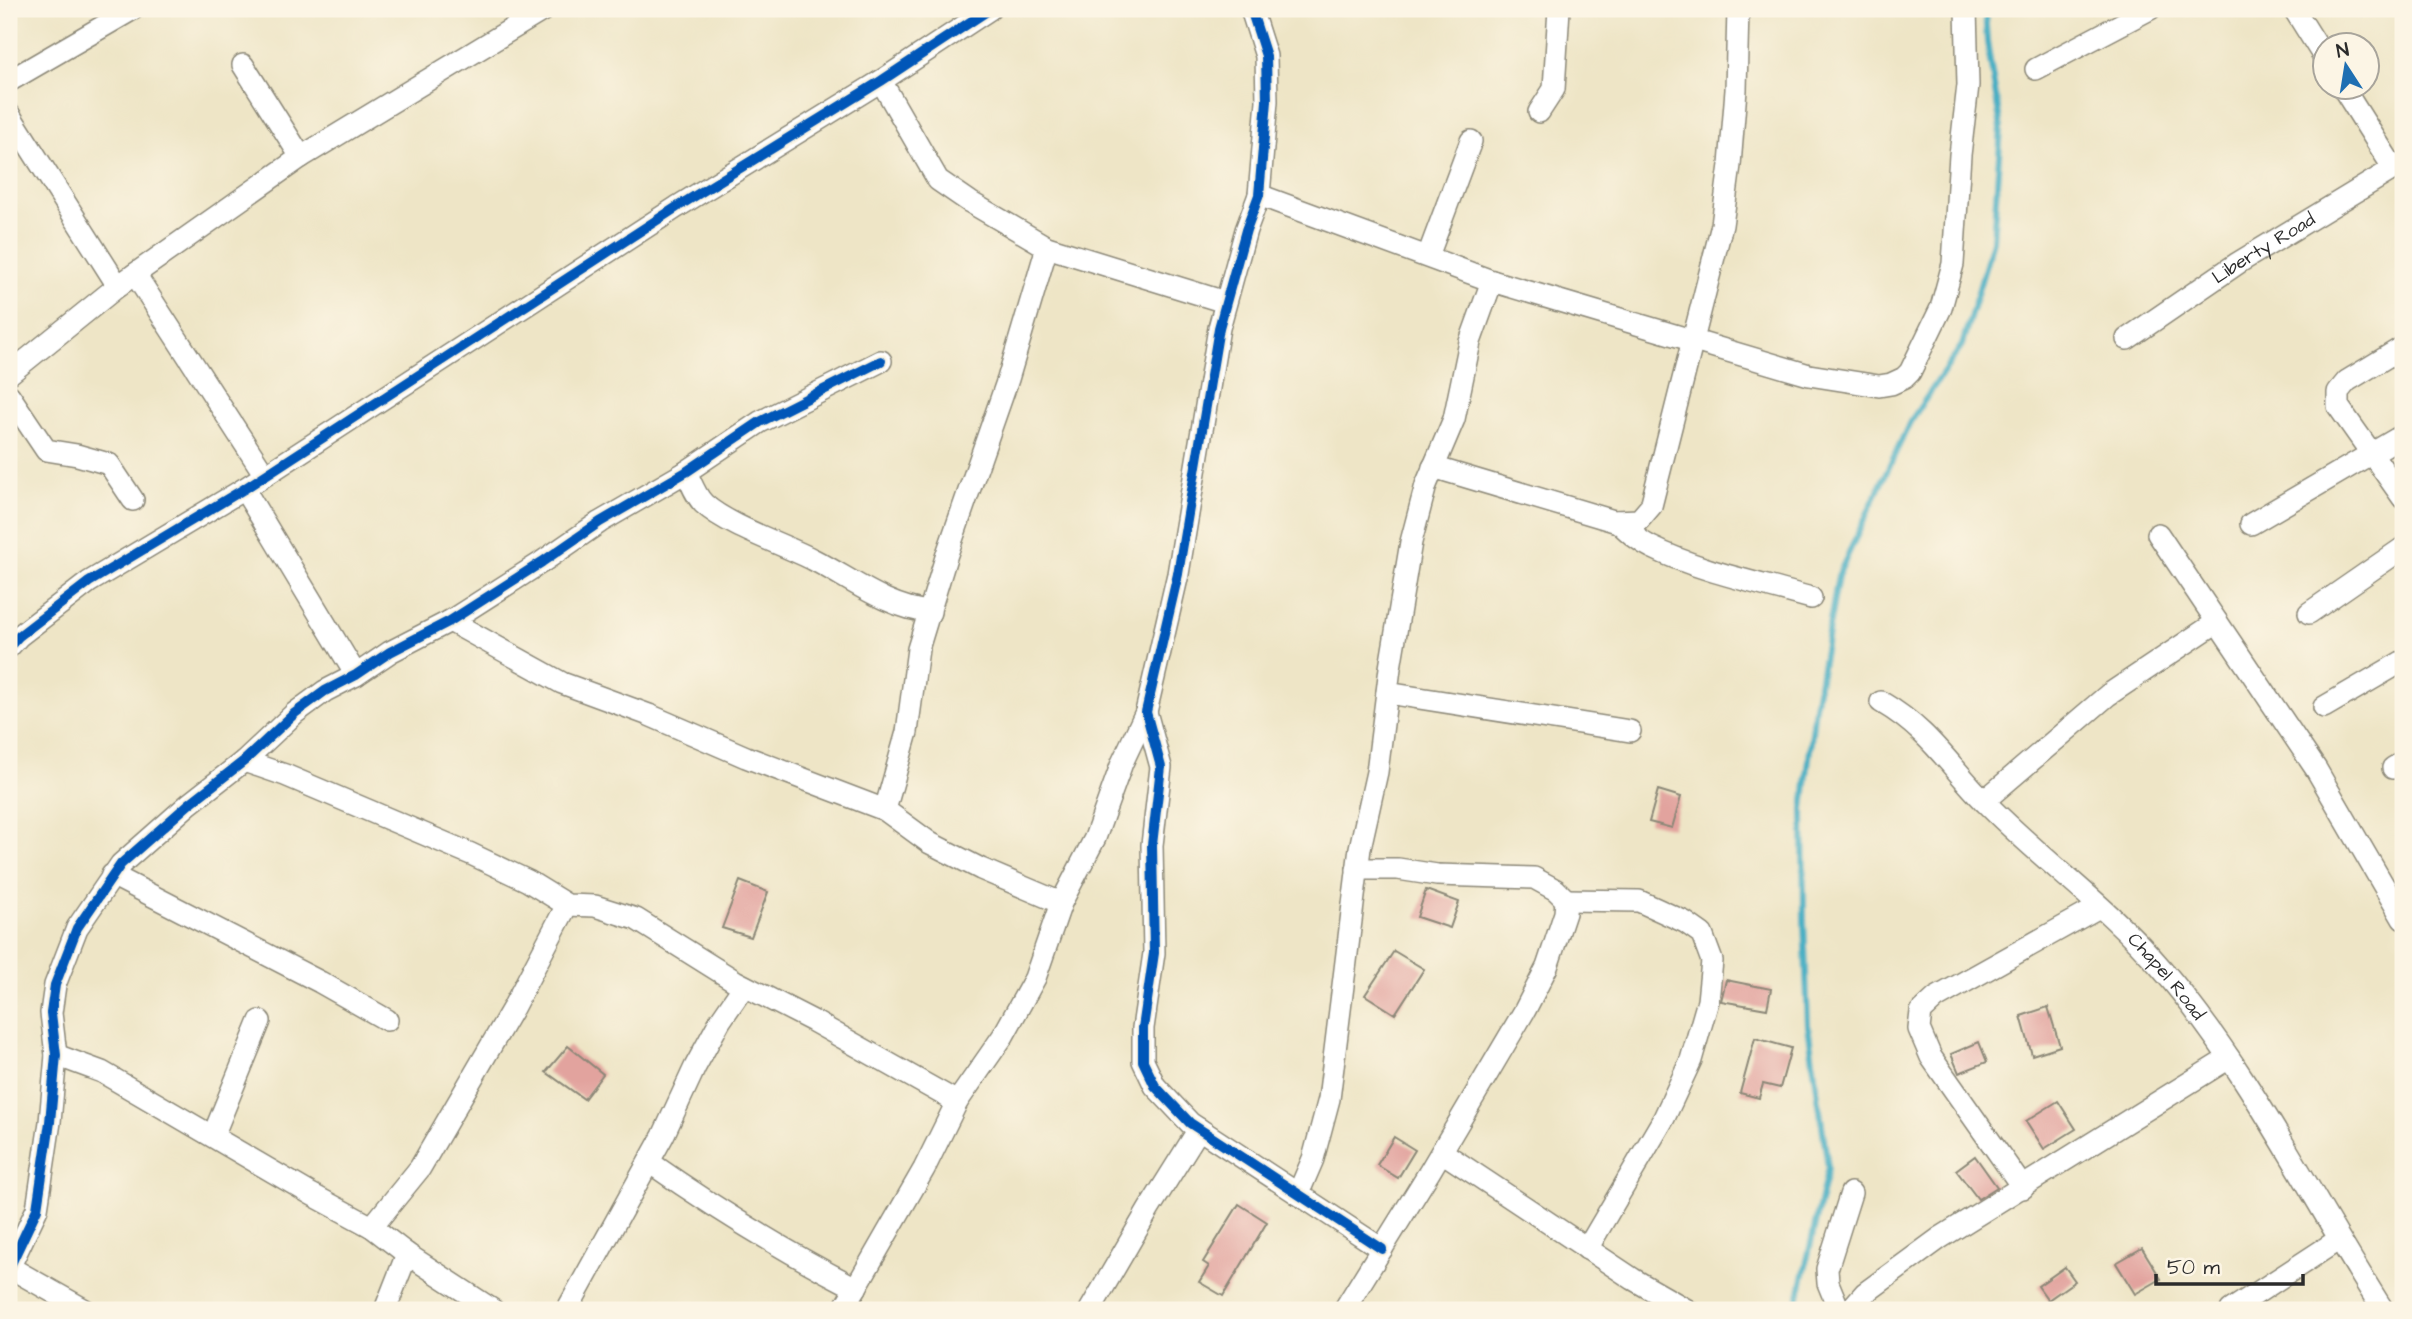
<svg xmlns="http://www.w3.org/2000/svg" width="2412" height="1319" viewBox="0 0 2412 1319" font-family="'Architects Daughter',sans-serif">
	<rect width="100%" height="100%" fill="#fcf5e5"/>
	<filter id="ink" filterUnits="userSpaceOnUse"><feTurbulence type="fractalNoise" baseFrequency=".0143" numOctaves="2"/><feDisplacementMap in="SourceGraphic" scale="14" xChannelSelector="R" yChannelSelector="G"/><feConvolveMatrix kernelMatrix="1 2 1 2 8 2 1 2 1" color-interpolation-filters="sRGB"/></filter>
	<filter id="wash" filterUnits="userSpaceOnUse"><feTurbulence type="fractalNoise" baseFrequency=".00686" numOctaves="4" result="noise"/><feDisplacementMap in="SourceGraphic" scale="28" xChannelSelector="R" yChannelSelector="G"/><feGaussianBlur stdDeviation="1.57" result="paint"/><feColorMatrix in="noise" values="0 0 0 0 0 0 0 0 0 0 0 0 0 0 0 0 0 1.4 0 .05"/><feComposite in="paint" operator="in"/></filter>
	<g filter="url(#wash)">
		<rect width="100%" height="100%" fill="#eee5c6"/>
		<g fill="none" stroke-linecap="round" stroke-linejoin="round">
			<path stroke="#44adc3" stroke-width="6" d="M 1794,1310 L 1799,1296 L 1828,1167 L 1808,1026 L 1804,920 L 1803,809 L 1815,707 L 1838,576 L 1910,422 L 1962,345 L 1993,241 L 2001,128 L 1987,42 L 1985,9"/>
		</g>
		<g id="blocks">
			<g fill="#e2a39e">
				<path d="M 1658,790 L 1681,797 L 1672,828 L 1649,822 Z"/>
				<path d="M 740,881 L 768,892 L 751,937 L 722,928 Z"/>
				<path d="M 1426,890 L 1459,902 L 1450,928 L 1417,917 Z"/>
				<path d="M 1394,951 L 1424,969 L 1395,1014 L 1365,995 Z"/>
				<path d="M 1726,980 L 1771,989 L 1767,1009 L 1721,1001 Z"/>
				<path d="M 2048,1007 L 2060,1046 L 2032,1055 L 2021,1016 Z"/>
				<path d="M 1755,1038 L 1791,1048 L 1780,1088 L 1763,1084 L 1759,1098 L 1740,1093 Z"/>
				<path d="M 1979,1042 L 1987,1062 L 1959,1073 L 1951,1054 Z"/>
				<path d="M 568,1046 L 603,1074 L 584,1099 L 546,1072 Z"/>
				<path d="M 2058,1101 L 2076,1129 L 2044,1149 L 2026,1121 Z"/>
				<path d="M 1394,1137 L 1415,1150 L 1398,1178 L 1377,1165 Z"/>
				<path d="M 1975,1156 L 1997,1187 L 1978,1199 L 1956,1170 Z"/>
				<path d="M 1239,1204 L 1267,1222 L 1223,1296 L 1199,1282 L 1209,1266 L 1203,1262 Z"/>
				<path d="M 2142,1248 L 2161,1279 L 2135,1294 L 2116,1263 Z"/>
				<path d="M 2065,1267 L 2075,1281 L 2048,1300 L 2038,1286 Z"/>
			</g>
		</g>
	</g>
	<g filter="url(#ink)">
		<use href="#blocks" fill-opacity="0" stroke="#8c8878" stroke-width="2"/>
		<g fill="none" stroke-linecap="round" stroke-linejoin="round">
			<defs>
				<g id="minor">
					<path d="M 1251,9 L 1266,56 L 1267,101 L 1259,195 L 1246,230 L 1219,328 L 1178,574 L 1146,712 L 1161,767 L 1152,845 L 1154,953 L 1143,1028 L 1143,1061 L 1155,1086 L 1190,1123 L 1382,1249"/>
					<path d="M 2294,9 L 2324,57"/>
					<path d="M 243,65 L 301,157"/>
					<path d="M 2036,69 L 2150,9"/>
					<path d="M 9,81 L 133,9"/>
					<path d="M 881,81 L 938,180 L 970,202 L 1047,247 L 1225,302"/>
					<path d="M 2343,88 L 2394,169"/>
					<path d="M 1539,112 L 1554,89 L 1559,9"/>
					<path d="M 9,114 L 118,286"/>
					<path d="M 1259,195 L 1492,281 L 1809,375 L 1879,386 L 1891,384 L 1904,378 L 1910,372 L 1941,308 L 1953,264 L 1960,155 L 1968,85 L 1966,9"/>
					<path d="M 1428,256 L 1471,141"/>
					<path d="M 135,274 L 265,475"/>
					<path id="s1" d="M 2127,339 L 2238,263 L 2403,163"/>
					<path d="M 2403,347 L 2347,381 L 2338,392 L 2338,406 L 2403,498"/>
					<path d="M 9,374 L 118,286 L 301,157 L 545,9"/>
					<path d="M 9,395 L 46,450 L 77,455 L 109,464 L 133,500"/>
					<path d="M 1433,467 L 1614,521 L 1639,520 L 1651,506 L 1722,225 L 1730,165 L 1736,90 L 1738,9"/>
					<path d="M 686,472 C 691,482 696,497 704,504 C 728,526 783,544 814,560 C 851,579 887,608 930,612"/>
					<path d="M 244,489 L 356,675"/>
					<path d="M 1617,521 C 1628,531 1638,541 1651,547 C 1699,571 1759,583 1811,598"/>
					<path d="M 2251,524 L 2403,435"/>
					<path d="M 2158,534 L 2316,769 L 2403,919"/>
					<path d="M 2309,613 L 2403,548"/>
					<path d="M 450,621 L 562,683 L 649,715 L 746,757 L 885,810 L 930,843 L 981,869 L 1061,903"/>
					<path d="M 9,647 L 19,636 L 89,582 L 244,489 L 677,207 L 881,81 L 990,9"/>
					<path d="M 1387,693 L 1630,731"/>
					<path id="s2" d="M 1881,702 C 1929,730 1947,763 1984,801 C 2040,859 2108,906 2161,968 C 2250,1071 2310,1196 2383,1310"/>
					<path d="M 2324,707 L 2403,661"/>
					<path d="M 244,761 L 285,775 L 471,854 L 528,881 L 567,905 L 595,906 L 636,919 L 735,981 L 813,1021 L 957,1102"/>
					<path d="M 2393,768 L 2403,762"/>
					<path d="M 1984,801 L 2108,695 L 2217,622"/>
					<path d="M 885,810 L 907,732 L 918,649 L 947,554 L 1008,379 L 1047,247"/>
					<path d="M 112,875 L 320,982 L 387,1020"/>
					<path d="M 1566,900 L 1639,901 L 1685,922 L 1702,934 L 1712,961 L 1708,1001 L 1691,1060 L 1664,1118 L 1587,1249"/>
					<path d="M 56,1055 L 102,1072 L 311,1194 L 372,1227 L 407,1254 L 493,1310"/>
					<path d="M 213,1136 L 260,1021"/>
					<path d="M 1442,1152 L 1633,1279 L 1687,1310"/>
					<path d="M 649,1162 C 716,1209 784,1251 856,1288"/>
					<path d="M 2023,1188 L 1931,1057 L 1919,1029 L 1921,1012 L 1936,998 L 2099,907"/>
					<path d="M 1298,1194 L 1313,1159 L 1329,1099 L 1360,848 L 1377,772 L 1390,668 L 1411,542 L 1426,485 L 1454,419 L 1470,342 L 1492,281"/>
					<path d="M 372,1227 L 420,1168 L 513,1008 L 567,905"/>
					<path d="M 9,1267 L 85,1310"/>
					<path d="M 9,1268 L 37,1209 L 50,1122 L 56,1055 L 51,1013 L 55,985 L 77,928 L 121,864 L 189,804 L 244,761 L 295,713 L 325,691 L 356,675 L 390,652 L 450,621 L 542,562 L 600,522 L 686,472 L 760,422 L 881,361"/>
					<path d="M 385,1310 L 407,1254"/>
					<path d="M 567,1310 L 663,1136 L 695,1067 L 720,1021 L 744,986"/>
					<path d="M 843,1310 L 924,1169 L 957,1102 L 1003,1036 L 1035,978 L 1061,903 L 1095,838 L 1122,763 L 1146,712"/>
					<path d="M 1090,1310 L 1149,1209 L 1199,1129"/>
					<path d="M 1344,1310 L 1430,1171 L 1525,1010 L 1547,967 L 1565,913 L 1566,900 L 1556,890 L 1534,878 L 1437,875 L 1398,869 L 1357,869"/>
					<path d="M 1839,1310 L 1828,1283 L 1827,1269 L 1851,1193"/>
					<path d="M 1850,1310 L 1865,1293 L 1940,1238 L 2229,1058"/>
					<path d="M 2231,1310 L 2338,1240"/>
				</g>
			</defs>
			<use href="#minor" stroke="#8c8878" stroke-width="24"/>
			<use href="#minor" stroke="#fff" stroke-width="21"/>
			<defs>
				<g id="cycleway">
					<path d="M 1251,9 L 1266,56 L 1267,101 L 1259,195 L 1246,230 L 1219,328 L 1178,574 L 1146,712 L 1161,767 L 1152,845 L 1154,953 L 1143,1028 L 1143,1061 L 1155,1086 L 1190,1123 L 1382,1249"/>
					<path d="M 9,647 L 19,636 L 89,582 L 244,489 L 677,207 L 881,81 L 990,9"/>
					<path d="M 9,1268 L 37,1209 L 50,1122 L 56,1055 L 51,1013 L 55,985 L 77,928 L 121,864 L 189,804 L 244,761 L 295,713 L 325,691 L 356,675 L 390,652 L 450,621 L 542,562 L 600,522 L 686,472 L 760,422 L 881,361"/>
				</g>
			</defs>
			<use href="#cycleway" stroke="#fcf5e5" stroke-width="15"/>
			<use href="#cycleway" stroke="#0057b8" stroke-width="10"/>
		</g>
	</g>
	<g text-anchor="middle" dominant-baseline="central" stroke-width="5" stroke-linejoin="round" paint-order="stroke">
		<g font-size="19" fill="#2b2b2b" stroke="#fcf5e5">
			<text stroke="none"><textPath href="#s1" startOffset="164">Liberty Road</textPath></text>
			<text stroke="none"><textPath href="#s2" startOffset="397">Chapel Road</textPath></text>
		</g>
	</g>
	<rect width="2412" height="1319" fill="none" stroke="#fcf5e5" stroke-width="35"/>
	<g transform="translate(2346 66) rotate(348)"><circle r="33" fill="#fcf5e5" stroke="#a8a49b" stroke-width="2"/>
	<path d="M0-5L12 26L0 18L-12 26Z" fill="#1f6fb2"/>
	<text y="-10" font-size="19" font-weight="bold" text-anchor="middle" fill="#2b2b2b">N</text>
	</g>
	<path d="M2156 1274v10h147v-10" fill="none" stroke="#2b2b2b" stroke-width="3.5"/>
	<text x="2167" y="1274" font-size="21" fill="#2b2b2b" stroke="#fcf5e5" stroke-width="5" paint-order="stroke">50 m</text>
</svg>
